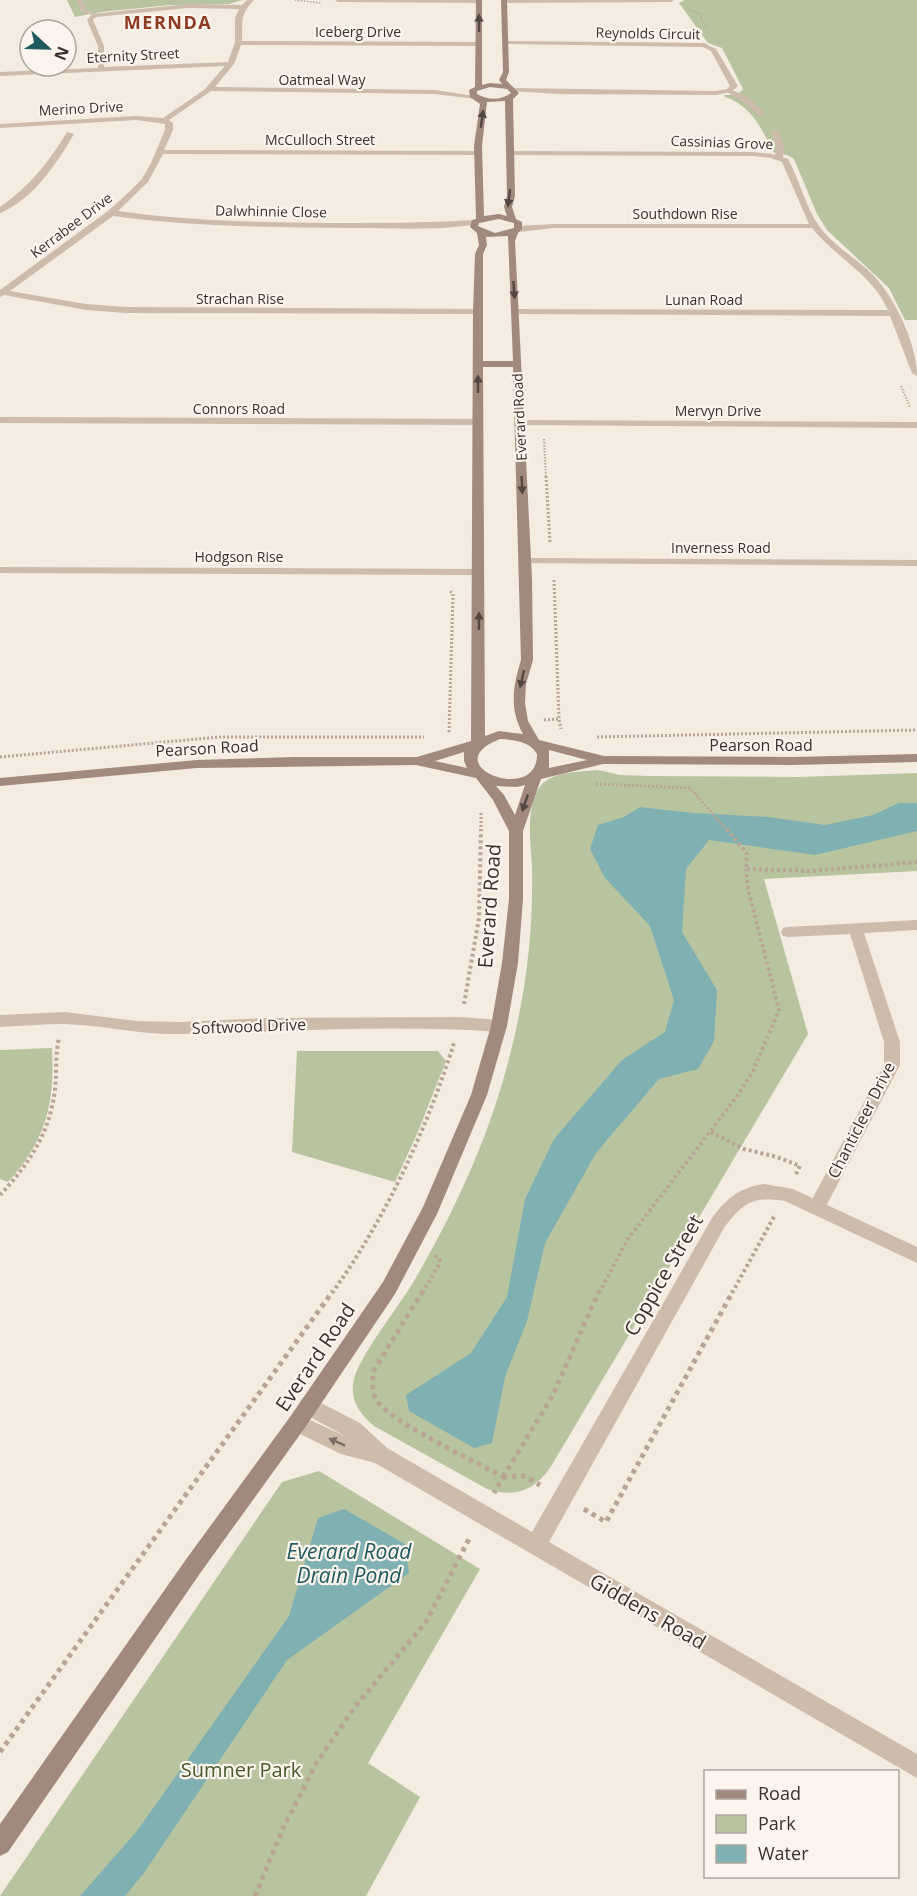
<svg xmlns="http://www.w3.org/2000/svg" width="917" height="1896" viewBox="0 0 917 1896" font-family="'Open Sans',sans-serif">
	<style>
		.green { fill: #b8c4a0 }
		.water { fill: #7fb0b2 }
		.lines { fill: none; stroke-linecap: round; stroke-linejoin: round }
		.path-far4 { stroke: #b9a596; stroke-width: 1.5; stroke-dasharray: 1.5 1.5; stroke-linecap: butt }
		.path-far3 { stroke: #b9a596; stroke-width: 2; stroke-dasharray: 1.5 1.5; stroke-linecap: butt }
		.path-far2 { stroke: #b9a596; stroke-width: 3; stroke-dasharray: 2 2; stroke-linecap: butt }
		.path-far1 { stroke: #b9a596; stroke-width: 4; stroke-dasharray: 3 3; stroke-linecap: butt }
		.path { stroke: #b9a596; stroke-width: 5; stroke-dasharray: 4.5 4.5; stroke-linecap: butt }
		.lane { fill: #cdbbac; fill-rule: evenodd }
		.street { fill: #cdbbac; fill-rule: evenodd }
		.secondary { fill: #a18a7d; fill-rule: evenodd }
		.oneway { fill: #544640 }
		.oneway2 { fill: #7d6f65 }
		.labels { text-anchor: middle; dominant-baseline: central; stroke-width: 4.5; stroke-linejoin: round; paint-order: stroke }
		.far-street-label { font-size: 14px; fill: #3b302b; stroke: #fbf5ee }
		.street-label { font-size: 16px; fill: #3b302b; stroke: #fbf5ee }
		.far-district-label { font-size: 18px; font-weight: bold; letter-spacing: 1.5px; fill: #8c3b22; stroke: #fbf5ee }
		.near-street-label { font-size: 20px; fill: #3b302b; stroke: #fbf5ee }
		.near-park-label { font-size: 20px; fill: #4a5a2e; stroke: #fbf5ee }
		.near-water-label { font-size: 21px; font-style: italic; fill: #1f5a5e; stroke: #fbf5ee }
	</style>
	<rect width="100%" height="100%" fill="#f4ebe1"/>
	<g class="green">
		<path d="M67 0H243L229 4 170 5 101 12 75 17Z"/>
		<path d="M685 0H917V320H905L889 288 827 230 817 214 794 159 787 155 773 152C762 129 751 105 725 97L724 95H735L743 90 742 87 722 48 708 43 679 3Z"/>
		<path d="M598 770 620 775 648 776 799 777 917 773V871L764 879 808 1034 550 1468C534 1491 514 1498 487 1489L374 1426C359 1414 349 1398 354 1379 361 1354 396 1310 411 1286 442 1234 471 1175 491 1118 519 1037 534 954 532 868 531 844 525 810 539 788 550 771 580 772 598 770Z"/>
		<path d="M52 1048C55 1103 46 1140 8 1182L0 1179V1050Z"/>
		<path d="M297 1051H438L446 1061 417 1134 395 1182 292 1152Z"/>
		<path d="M319 1471 480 1569 368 1763 420 1797 366 1896H0L282 1482Z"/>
	</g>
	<g class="water">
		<path d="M899 803H917V831L815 855 709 840 686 869 682 932 717 990 714 1041 698 1069 659 1079 596 1153 545 1243 527 1321 505 1377 492 1443 474 1448 409 1411 406 1395 471 1353 507 1297 525 1199 554 1139 622 1060 665 1032 674 1000 650 926 605 878 590 849 598 825 624 817 640 807 693 813 769 817 825 825 873 815Z"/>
		<path d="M344 1509 405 1544 409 1573 287 1660 144 1873 125 1896H80L137 1831 289 1616 318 1518Z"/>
	</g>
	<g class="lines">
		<g class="path-far4">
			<path d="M295 0 321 3"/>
			<path d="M685 8 700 14 702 21 708 27"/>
		</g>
		<g class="path-far3">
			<path d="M901 386 910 407"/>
			<path d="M544 439 546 477"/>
		</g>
		<g class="path-far2">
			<path d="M546 476 550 542"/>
			<path d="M554 580 559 719"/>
			<path d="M544 720 559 719 561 729"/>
			<path d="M449 732 453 594 450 591"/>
			<path d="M597 737 917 730"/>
			<path d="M0 757 220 737H424"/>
			<path d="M596 784 690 788 728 831"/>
			<path d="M481 831V812"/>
		</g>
		<g class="path-far1">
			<path d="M727 829 747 854 746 869 810 871 917 862"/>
			<path d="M464 1004 479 918 481 829"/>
			<path d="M711 1132 744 1149 777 1157 800 1166 796 1174"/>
			<path d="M0 1195C29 1164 50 1133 55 1089 57 1072 55 1055 59 1038"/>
			<path d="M332 1293C386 1218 426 1131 454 1043"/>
			<path d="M422 1293 439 1265 440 1259 433 1254"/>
			<path d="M599 1293 628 1239 738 1095 753 1071 779 1010 748 889 746 869"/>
			<path d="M732 1293 775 1215"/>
		</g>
		<g class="path">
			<path d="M423 1291 374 1370C372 1381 371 1392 378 1402 393 1423 476 1462 503 1477L494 1493"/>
			<path d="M503 1477 553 1395 599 1291"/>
			<path d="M503 1477 524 1476 540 1485"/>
			<path d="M584 1509 606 1522 733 1291"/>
			<path d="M0 1752 333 1291"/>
			<path d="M255 1896 283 1828 317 1762 354 1708 426 1622 470 1537"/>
		</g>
		<g class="lane">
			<path d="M76 0H82L87 10 96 14V16L82 12Z"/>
			<path d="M727 90C741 90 756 104 766 114L759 116 745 103 727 92Z"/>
			<path d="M775 129 779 131 784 147 783 158 779 160 775 158 776 147 771 131Z"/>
			<path d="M67 132 74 134C57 163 33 200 0 213V207C29 187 49 162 67 132Z"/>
			<path d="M917 920V930L864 933 900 1042V1065L823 1212 817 1214 811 1212 808 1207 884 1065V1042L850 934 788 937 783 936 781 932 783 928 788 927Z"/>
		</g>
		<g class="street">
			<path d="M247 0H254C239 16 243 20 242 41L478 42 481 44 478 46 241 45 234 64 215 87 435 90 480 97 476 99 435 94 211 91 169 120 173 123V130L164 150 478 151 482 153 478 155 163 154 148 182 118 211C186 221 255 222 324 223 374 223 425 223 475 220L479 222 478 224C438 231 395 228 355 228 274 227 193 227 113 216L10 291 86 304 125 307 478 309 481 310V314L125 313 86 310 4 295 0 297V290L108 211 127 194 142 179 151 163 165 130V124L136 120 0 128V124L136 116 163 118 204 90 225 66 0 76V72L98 68V46L87 20 92 14 188 4 242 5ZM188 8 239 9 235 18V42L228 62 104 67V46L93 20 96 17Z"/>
			<path d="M335 0H481L482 1 479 3 338 2Z"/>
			<path d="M502 0H674L671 2 504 3Z"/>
			<path d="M506 41 704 43 716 49 738 86 731 92 716 95 560 94 511 91 509 88 716 91 727 89 730 86 711 51 703 47 504 44Z"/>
			<path d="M510 151 753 152 772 154 788 159C800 181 805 206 819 226 833 245 854 257 871 273 894 295 917 344 917 376L912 373 890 316 513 314V310L516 309 888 310C872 274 836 258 812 228H554L518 232 514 229 518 226 554 224H809L782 162 771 158 753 156 507 155 506 153Z"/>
			<path d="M0 417 478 419 483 422 478 425 0 423Z"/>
			<path d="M520 420 917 422V428L516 425V421Z"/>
			<path d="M525 558 917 560V566L521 563 519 561Z"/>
			<path d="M0 567 478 569 484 572 478 575 0 573Z"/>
			<path d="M65 1012 136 1021 180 1022 265 1018 460 1017 499 1020 505 1022 507 1026 505 1030 499 1032C393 1024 287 1032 181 1034 141 1035 103 1025 64 1024 42 1024 21 1026 0 1027V1015Z"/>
			<path d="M764 1184 793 1189 917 1247V1263L785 1201C752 1196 743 1203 724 1228L549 1542 917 1754V1778L375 1463 341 1454 290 1429 287 1423 290 1417 297 1414 347 1437 301 1412 298 1406 301 1400 308 1397 315 1400 360 1423 387 1448 532 1532 712 1218C726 1199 740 1187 764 1184Z"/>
		</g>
		<path class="secondary" d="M476 0H482V85L490 83 502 84 499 80 503 72 501 0H507L509 72 506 80 519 93 513 99 515 196 512 207 516 219 522 222V229L518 233 515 241 532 579 533 660 526 684 525 703 528 721 539 740 604 756 793 757 917 754V762L793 765 603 764 541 779 523 831V899L518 963 507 1026 487 1095 437 1214 395 1294 304 1429 201 1572 8 1852 0 1856V1824L187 1558 290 1417 383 1282 423 1207 471 1095 491 1026 502 963 509 899V831L493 800 476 778 416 765 197 768 0 786V778L197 760 294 757H417L471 741 473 312 475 254 479 245 477 233 470 227 472 220 476 219 474 146 480 104 470 97 469 90 475 87ZM490 87 507 89 511 93C500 101 488 100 477 94V91ZM505 101 507 196 504 207 507 216 499 214 484 216 482 146 487 102ZM499 219 514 223V228L495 233 478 226 479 223ZM508 236 513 361H483V254L487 245 486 237ZM483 367H513L521 660C513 686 509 709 523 734L499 731 485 736ZM500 739C514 740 530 741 537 754 538 806 433 765 500 739ZM549 750 587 760 549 768ZM464 752V761L467 768 435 761ZM525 785 515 815 504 795 496 786 517 787Z"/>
	</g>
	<defs><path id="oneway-solid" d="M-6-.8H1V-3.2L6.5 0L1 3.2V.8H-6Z" transform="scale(1.5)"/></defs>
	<g class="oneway">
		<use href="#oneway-solid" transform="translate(479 23) rotate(-90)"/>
		<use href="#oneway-solid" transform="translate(482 119) rotate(-82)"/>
		<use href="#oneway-solid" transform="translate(509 198) rotate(97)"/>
		<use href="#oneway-solid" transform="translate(514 290) rotate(86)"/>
		<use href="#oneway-solid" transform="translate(478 384) rotate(-90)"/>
		<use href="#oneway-solid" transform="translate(522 485) rotate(87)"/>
		<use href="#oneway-solid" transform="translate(479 621) rotate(-90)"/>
		<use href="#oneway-solid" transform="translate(522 679) rotate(103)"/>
		<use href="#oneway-solid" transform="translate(525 803) rotate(109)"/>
	</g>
	<use class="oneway2" href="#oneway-solid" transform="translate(337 1442) rotate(-156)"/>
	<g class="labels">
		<g class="far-street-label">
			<text x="358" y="31">Iceberg Drive</text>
			<text transform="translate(648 33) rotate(1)">Reynolds Circuit</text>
			<text transform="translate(133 55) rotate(-3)">Eternity Street</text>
			<text x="322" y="79">Oatmeal Way</text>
			<text transform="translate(81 108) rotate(-3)">Merino Drive</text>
			<text x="320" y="139">McCulloch Street</text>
			<text transform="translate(722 142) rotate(2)">Cassinias Grove</text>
			<text transform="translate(271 211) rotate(1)">Dalwhinnie Close</text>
			<text x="685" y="213">Southdown Rise</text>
			<text transform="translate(71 225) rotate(-37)">Kerrabee Drive</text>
			<text x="240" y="298">Strachan Rise</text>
			<text x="704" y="299">Lunan Road</text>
			<text x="239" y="408">Connors Road</text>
			<text x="718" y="410">Mervyn Drive</text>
			<text transform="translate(519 417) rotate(-93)">Everard Road</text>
			<text x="721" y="547">Inverness Road</text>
			<text x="239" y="556">Hodgson Rise</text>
		</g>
		<g class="street-label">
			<text x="761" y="745">Pearson Road</text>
			<text transform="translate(207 748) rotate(-3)">Pearson Road</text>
			<text transform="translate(249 1026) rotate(-2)">Softwood Drive</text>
			<text transform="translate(861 1120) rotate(-63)">Chanticleer Drive</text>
		</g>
		<g class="far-district-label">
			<text x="168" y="22">MERNDA</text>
		</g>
		<g class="near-street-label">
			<text transform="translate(489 906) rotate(-86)">Everard Road</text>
			<text transform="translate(663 1275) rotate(-60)">Coppice Street</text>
			<text transform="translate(315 1357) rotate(-56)">Everard Road</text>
			<text transform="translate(648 1611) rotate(30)">Giddens Road</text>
		</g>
		<g class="near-park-label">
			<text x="241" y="1769">Sumner Park</text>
		</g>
		<g class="near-water-label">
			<text x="349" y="1551">Everard Road<tspan x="349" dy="24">Drain Pond</tspan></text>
		</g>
	</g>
	<rect x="704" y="1770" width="195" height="108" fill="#fbf5ee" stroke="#aea6a0" stroke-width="1.5"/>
	<rect x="716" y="1790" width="30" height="9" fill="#a18a7d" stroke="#aea6a0" stroke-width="1.5"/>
	<text x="758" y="1800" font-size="18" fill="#3b302b">Road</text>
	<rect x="716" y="1815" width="30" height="18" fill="#b8c4a0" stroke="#aea6a0" stroke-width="1.5"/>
	<text x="758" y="1830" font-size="18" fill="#3b302b">Park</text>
	<rect x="716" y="1845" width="30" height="18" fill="#7fb0b2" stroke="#aea6a0" stroke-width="1.5"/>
	<text x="758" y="1860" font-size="18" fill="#3b302b">Water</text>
	<g transform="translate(48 48) rotate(112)"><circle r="28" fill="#fbf5ee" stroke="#aea6a0" stroke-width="1.5"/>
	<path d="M0-4.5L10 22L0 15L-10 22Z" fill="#1f5a5e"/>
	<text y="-9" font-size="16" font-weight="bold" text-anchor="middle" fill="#3b302b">N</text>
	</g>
</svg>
